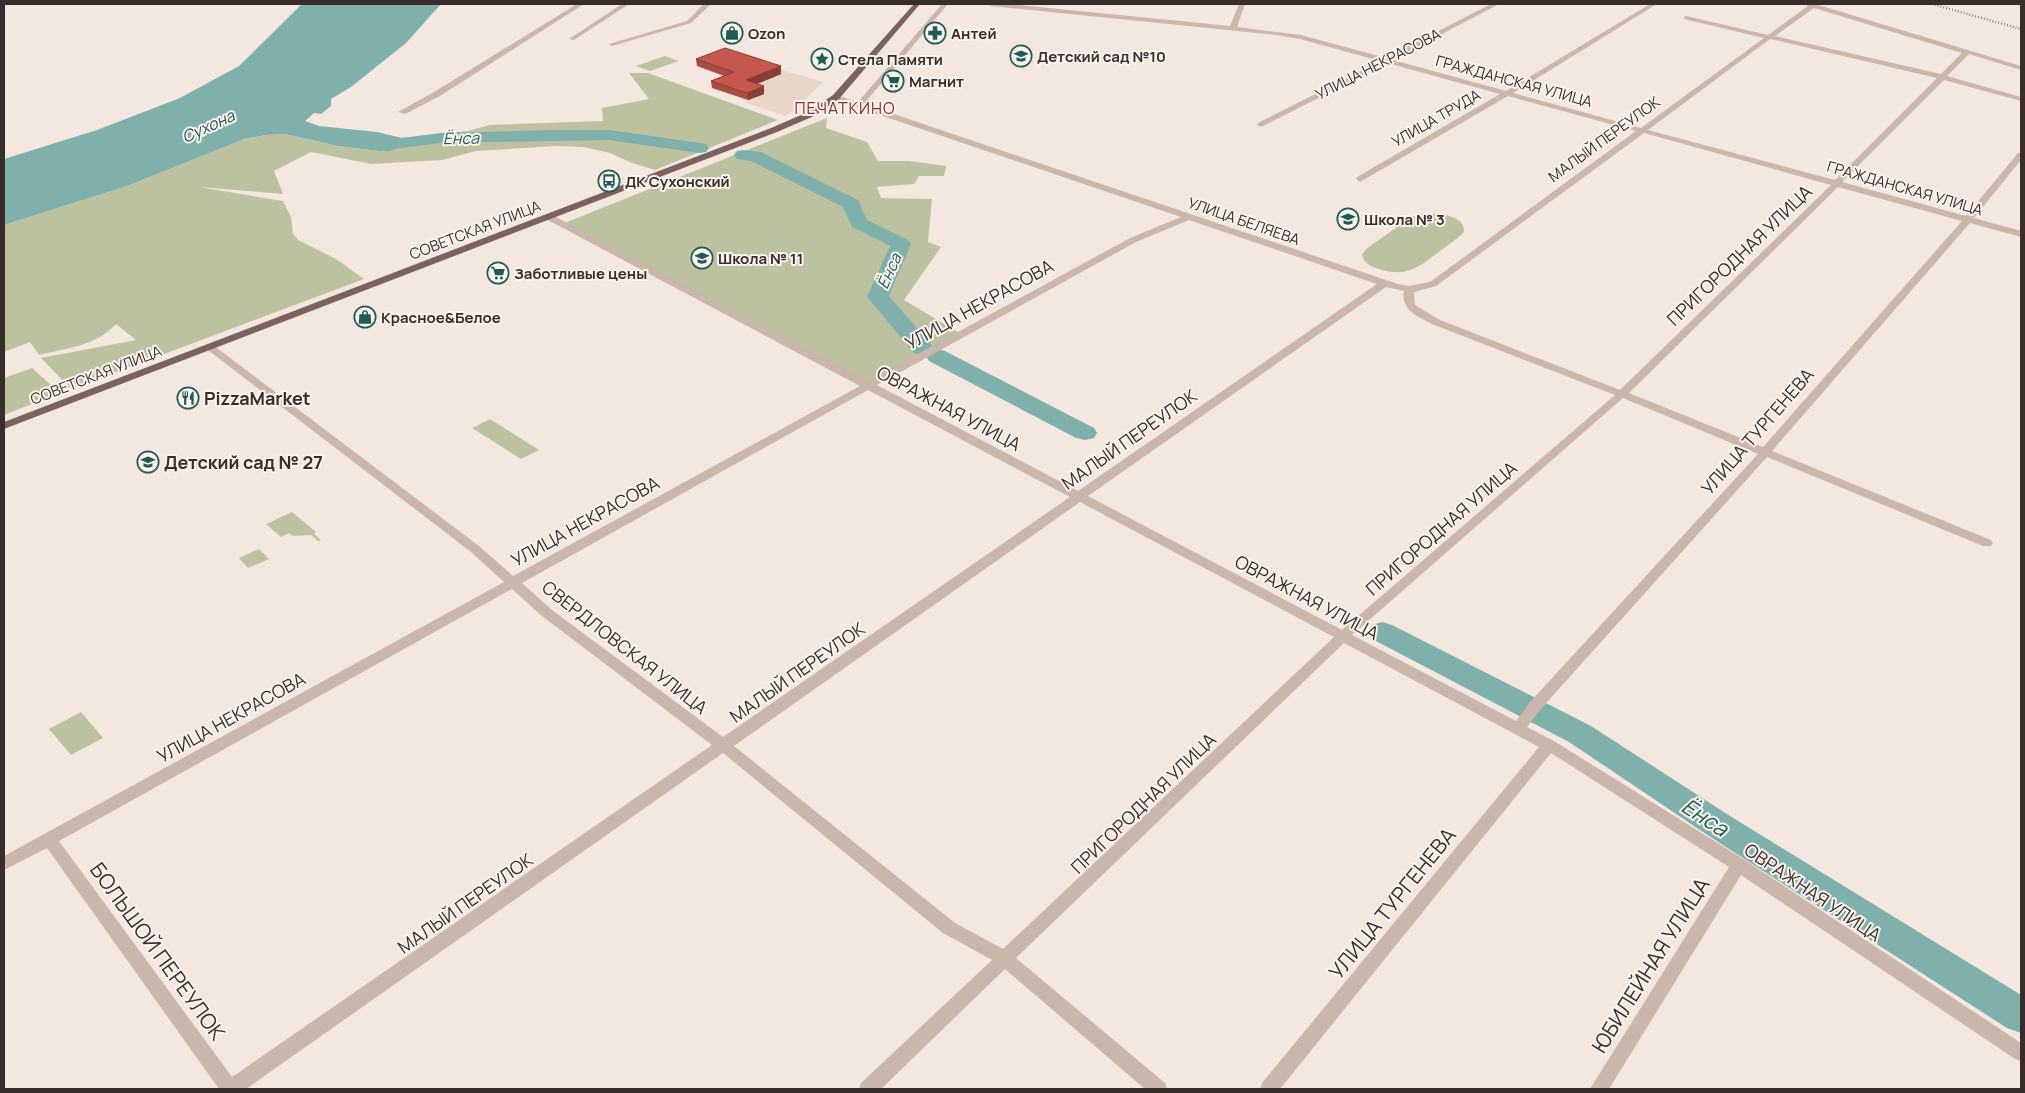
<svg xmlns="http://www.w3.org/2000/svg" width="2025" height="1093" viewBox="0 0 2025 1093" font-family="Manrope,sans-serif">
	<style>
		.green { fill: #bcc2a0 }
		.plaza { fill: #ead6c8 }
		.water { fill: #7fb0ab }
		.lines { fill: none; stroke-linecap: round; stroke-linejoin: round }
		.river { fill: #7fb0ab; fill-rule: evenodd }
		.minor { fill: #cbb6ac; fill-rule: evenodd }
		.major { fill: #7b625c; fill-rule: evenodd }
		.rail { stroke: #392d2b; stroke-width: 2.5; stroke-dasharray: 0.5 2.5; stroke-linecap: butt }
		.wall { fill: #a94c42 }
		.shaded-wall { fill: #893e36 }
		.building { fill: #c4584d; stroke: #893e36 }
		.labels { text-anchor: middle; dominant-baseline: central; stroke-width: 4; stroke-linejoin: round; paint-order: stroke }
		.far-poi-label { font-size: 15px; font-weight: bold; fill: #392d2b; stroke: #faf2ed; text-anchor: start }
		.far-street-label { font-size: 15px; fill: #392d2b; stroke: #faf2ed }
		.far-neighbourhood-label { font-size: 16px; letter-spacing: 1px; fill: #872e25; stroke: #faf2ed }
		.far-water-label { font-size: 16px; font-style: italic; fill: #205b56; stroke: #faf2ed }
		.street-label { font-size: 18px; fill: #392d2b; stroke: #faf2ed }
		.poi-label { font-size: 18px; font-weight: bold; fill: #392d2b; stroke: #faf2ed; text-anchor: start }
		.near-street-label { font-size: 21px; fill: #392d2b; stroke: #faf2ed }
		.near-water-label { font-size: 22px; font-style: italic; fill: #205b56; stroke: #faf2ed }
	</style>
	<rect width="100%" height="100%" fill="#f3e7e0"/>
	<g class="green">
		<path d="M665 56 679 61 650 71 636 66Z"/>
		<path d="M629 73H648L778 120 655 170 632 163 610 153 583 147 557 146 476 151 442 160 371 164 311 152 274 171 283 194 199 187 283 201 291 217 293 234 298 240 336 259 364 279 71 389 41 358 136 340 116 324C96 346 67 348 39 355L30 342 4 352V225L127 186 240 140 266 135 285 134 338 146 388 152 421 140 441 138 490 125 603 121 602 108 649 99Z"/>
		<path d="M827 118 826 128 867 142 878 161H909L946 166 944 176H919L914 184 877 187 881 198 932 199 928 242 941 247 904 300 961 334 869 387 562 224Z"/>
		<path d="M1419 214C1432 213 1466 213 1464 232 1457 239 1448 245 1440 251 1419 267 1407 278 1379 269 1371 267 1364 263 1362 255L1366 249 1410 218Z"/>
		<path d="M32 368 60 393 4 415V378Z"/>
		<path d="M490 419 539 450 521 459 472 428Z"/>
		<path d="M292 512 316 532 314 534 321 540 318 541 311 535 293 536 289 533 281 537 266 524Z"/>
		<path d="M259 549 269 559 248 568 239 558Z"/>
		<path d="M81 712 103 738 71 755 49 729Z"/>
	</g>
	<path class="plaza" d="M782 70 823 82 793 111 785 116 744 102 748 100 741 86Z"/>
	<path class="water" d="M302 4H441L406 43 351 87 331 99V106L321 114 314 113 305 121 319 126 377 132 406 139 468 131 441 138 421 140 388 152 338 146 285 134 266 135 244 139 127 186 4 225V159L97 130 180 98 239 66Z"/>
	<g class="lines">
		<g class="river">
			<path d="M554 130H609L700 143 706 144 709 148 706 152 700 153 609 140 441 143 401 148 377 145 374 141 377 137 383 136 401 138 441 133Z"/>
			<path d="M743 150 761 152 858 200 867 220 908 240 911 244 889 296 930 343 933 348 932 350 937 349 945 351 1094 428 1097 433 1094 438 1085 440 1076 438 929 361 926 356 927 353 922 355 914 353 867 297 890 246 852 227 843 207 751 161 737 159 734 155 737 151Z"/>
			<path d="M1382 622 1392 625 1591 726 1730 816 2021 995V1033L2007 1028 1706 834 1569 742 1372 639 1367 632 1372 625Z"/>
		</g>
		<g class="minor">
			<path d="M577 4H584L440 96 405 114 398 112 434 92Z"/>
			<path d="M622 4H629L574 40 569 39Z"/>
			<path d="M704 4H711L691 23 612 46 609 44 687 21Z"/>
			<path d="M942 4H948L864 104 1398 284 1409 286 1430 282 1636 131 1508 96 1360 182 1356 179 1357 177 1500 94 1387 63 1261 127 1257 125 1258 123 1380 61 1300 39 1277 35 991 6 988 4H1008L1230 26 1239 4H1245L1237 27 1301 35 1386 58 1491 4H1499L1393 60 1506 91 1650 4H1657L1513 93 1641 128 1764 38 1684 19V17L1686 16 1768 35 1808 6 1806 4H1815L2021 66V70L1969 54 1947 76 2021 97V101L1944 80 1842 182 1966 216 2018 153H2021V160L1974 218 2021 231V237L1970 223 1772 451 1991 540 1993 543 1991 546H1983L1767 457 1540 710 1527 727 1554 741 1745 860 2021 1043V1061L2015 1059 1741 875 1609 1089H1590L1729 867 1551 753 1280 1089H1260L1262 1083 1539 747 1344 643 1016 958 1165 1083 1167 1089H1145L1005 969 881 1089H859L861 1083 992 960 943 933 723 753 246 1089H219L47 848 4 870V856L504 582 471 552 204 347 205 345H213L479 546 513 576 860 386 546 219V215H552L868 381 1130 238 1181 217 833 99 832 97 836 95 858 102ZM1814 8 1962 53 1941 74 1775 36ZM1770 39 1937 78 1835 180 1648 130ZM1644 133 1831 185 1620 390 1440 320 1415 305 1414 292 1436 286ZM1838 187 1962 221 1763 447 1629 393ZM1189 220 1377 284 1078 491 877 385 1136 242ZM1386 287 1404 291C1401 311 1418 316 1432 324L1615 395 1342 630 1088 496ZM868 390 1070 497 723 737 552 610 522 583ZM1623 398 1758 454 1530 702 1516 721 1352 635ZM1080 502 1334 637 1003 949 955 923 734 746ZM512 589 542 616 712 745 232 1077 59 841Z"/>
		</g>
		<path class="major" d="M914 4H920L839 99 814 116 777 132 4 429V422L771 128 808 112 833 95Z"/>
		<path class="rail" d="M1932 4 2021 29"/>
	</g>
	<path class="wall" d="M696 59 781 66V74L757 84 764 94 748 100 712 88 711 81 724 76 697 66Z"/>
	<g class="shaded-wall">
		<path d="M781 66V74L747 88 746 80Z"/>
		<path d="M764 86V94L748 100 747 93Z"/>
	</g>
	<path class="building" d="M725 48 781 66 746 80 764 86 747 93 711 81 734 72 696 59Z"/>
	<defs>
		<g id="shop-ring" transform="scale(1.125)"><circle r="9.5" fill="#faf2ed" stroke="#205b56" stroke-width="1.5"/><path d="M-5-2.5h2.3a2.7 3.5 0 0 1 5.4 0H5L5.5 6h-11ZM-1.5-2.5h3a1.5 2.3 0 0 0-3 0Z" fill="#205b56"/></g>
		<g id="pharmacy-ring" transform="scale(1.125)"><circle r="9.5" fill="#faf2ed" stroke="#205b56" stroke-width="1.5"/><path d="M-2-6h4v4h4v4h-4v4h-4v-4h-4v-4h4Z" fill="#205b56"/></g>
		<g id="school-ring" transform="scale(1.125)"><circle r="9.5" fill="#faf2ed" stroke="#205b56" stroke-width="1.5"/><path d="M0-5L7-2L0 1L-7-2ZM-4 1L0 2.5L4 1V4Q0 6-4 4Z" fill="#205b56"/></g>
		<g id="sight-ring" transform="scale(1.125)"><circle r="9.5" fill="#faf2ed" stroke="#205b56" stroke-width="1.5"/><path d="M0-6L1.8-2.2L6-1.7L2.9 1.2L3.7 5.4L0 3.3L-3.7 5.4L-2.9 1.2L-6-1.7L-1.8-2.2Z" fill="#205b56"/></g>
		<g id="supermarket-ring" transform="scale(1.125)"><circle r="9.5" fill="#faf2ed" stroke="#205b56" stroke-width="1.5"/><path d="M-6-5.5h2.5l.6 2H6L4.5 2H-2.5L-4.4-4H-6ZM-1.5 3.2a1.3 1.3 0 1 0 .1 0ZM3 3.2a1.3 1.3 0 1 0 .1 0Z" fill="#205b56"/></g>
		<g id="bus-ring" transform="scale(1.125)"><circle r="9.5" fill="#faf2ed" stroke="#205b56" stroke-width="1.5"/><path d="M-5-6H5V4H4V6H2V4H-2V6H-4V4H-5ZM-3.5-4V0h7V-4ZM-3.5 1.2v1.5H-2V1.2ZM2 1.2v1.5H3.5V1.2Z" fill="#205b56"/></g>
		<g id="restaurant-ring" transform="scale(1.125)"><circle r="9.5" fill="#faf2ed" stroke="#205b56" stroke-width="1.5"/><path d="M-5-6h1v4h1v-4h1v4h1v-4h1v5L-1.5 .5V6h-2V.5L-5-1ZM5-6V6H3V1.5H1.5Q1.5-4 5-6Z" fill="#205b56"/></g>
	</defs>
	<g fill-rule="evenodd">
		<use href="#shop-ring" x="732" y="33"/>
		<use href="#pharmacy-ring" x="935" y="33"/>
		<use href="#school-ring" x="1021" y="56"/>
		<use href="#sight-ring" x="822" y="59"/>
		<use href="#supermarket-ring" x="893" y="81"/>
		<use href="#bus-ring" x="609" y="181"/>
		<use href="#school-ring" x="1348" y="219"/>
		<use href="#school-ring" x="702" y="258"/>
		<use href="#supermarket-ring" x="498" y="273"/>
		<use href="#shop-ring" x="365" y="317"/>
		<use href="#restaurant-ring" x="188" y="398"/>
		<use href="#school-ring" x="148" y="462"/>
	</g>
	<g class="labels">
		<g class="far-poi-label">
			<text x="748" y="33">Ozon</text>
			<text x="951" y="33">Антей</text>
			<text x="1037" y="56">Детский сад №10</text>
			<text x="838" y="59">Стела Памяти</text>
			<text x="909" y="81">Магнит</text>
			<text x="625" y="181">ДК Сухонский</text>
			<text x="1364" y="219">Школа № 3</text>
			<text x="718" y="258">Школа № 11</text>
			<text x="514" y="273">Заботливые цены</text>
			<text x="381" y="317">Красное&amp;Белое</text>
		</g>
		<g class="far-street-label">
			<text transform="translate(1378 64) rotate(-27)">УЛИЦА НЕКРАСОВА</text>
			<text transform="translate(1514 81) rotate(15)">ГРАЖДАНСКАЯ УЛИЦА</text>
			<text transform="translate(1436 118) rotate(-30)">УЛИЦА ТРУДА</text>
			<text transform="translate(1604 139) rotate(-36)">МАЛЫЙ ПЕРЕУЛОК</text>
			<text transform="translate(1905 188) rotate(16)">ГРАЖДАНСКАЯ УЛИЦА</text>
			<text transform="translate(1244 221) rotate(19)">УЛИЦА БЕЛЯЕВА</text>
			<text transform="translate(475 230) rotate(-21)">СОВЕТСКАЯ УЛИЦА</text>
			<text transform="translate(96 375) rotate(-21)">СОВЕТСКАЯ УЛИЦА</text>
		</g>
		<g class="far-neighbourhood-label">
			<text x="845" y="108">ПЕЧАТКИНО</text>
		</g>
		<g class="far-water-label">
			<text transform="translate(208 126) rotate(-25)">Сухона</text>
			<text transform="translate(461 138) rotate(-1)">Ёнса</text>
			<text transform="translate(889 271) rotate(-66)">Ёнса</text>
		</g>
		<g class="street-label">
			<text transform="translate(1739 255) rotate(-44)">ПРИГОРОДНАЯ УЛИЦА</text>
			<text transform="translate(979 304) rotate(-29)">УЛИЦА НЕКРАСОВА</text>
			<text transform="translate(949 408) rotate(28)">ОВРАЖНАЯ УЛИЦА</text>
			<text transform="translate(1757 431) rotate(-49)">УЛИЦА ТУРГЕНЕВА</text>
			<text transform="translate(1129 439) rotate(-35)">МАЛЫЙ ПЕРЕУЛОК</text>
			<text transform="translate(585 521) rotate(-29)">УЛИЦА НЕКРАСОВА</text>
			<text transform="translate(1441 528) rotate(-41)">ПРИГОРОДНАЯ УЛИЦА</text>
			<text transform="translate(1307 597) rotate(28)">ОВРАЖНАЯ УЛИЦА</text>
			<text transform="translate(625 647) rotate(38)">СВЕРДЛОВСКАЯ УЛИЦА</text>
			<text transform="translate(797 672) rotate(-35)">МАЛЫЙ ПЕРЕУЛОК</text>
			<text transform="translate(231 717) rotate(-29)">УЛИЦА НЕКРАСОВА</text>
			<text transform="translate(1143 803) rotate(-44)">ПРИГОРОДНАЯ УЛИЦА</text>
			<text transform="translate(1813 892) rotate(34)">ОВРАЖНАЯ УЛИЦА</text>
			<text transform="translate(465 903) rotate(-35)">МАЛЫЙ ПЕРЕУЛОК</text>
		</g>
		<g class="poi-label">
			<text x="204" y="398">PizzaMarket</text>
			<text x="164" y="462">Детский сад № 27</text>
		</g>
		<g class="near-street-label">
			<text transform="translate(1392 903) rotate(-51)">УЛИЦА ТУРГЕНЕВА</text>
			<text transform="translate(158 951) rotate(54)">БОЛЬШОЙ ПЕРЕУЛОК</text>
			<text transform="translate(1650 965) rotate(-58)">ЮБИЛЕЙНАЯ УЛИЦА</text>
		</g>
		<g class="near-water-label">
			<text transform="translate(1705 817) rotate(33)">Ёнса</text>
		</g>
	</g>
	<rect width="2025" height="1093" fill="none" stroke="#392d2b" stroke-width="10"/>
</svg>
